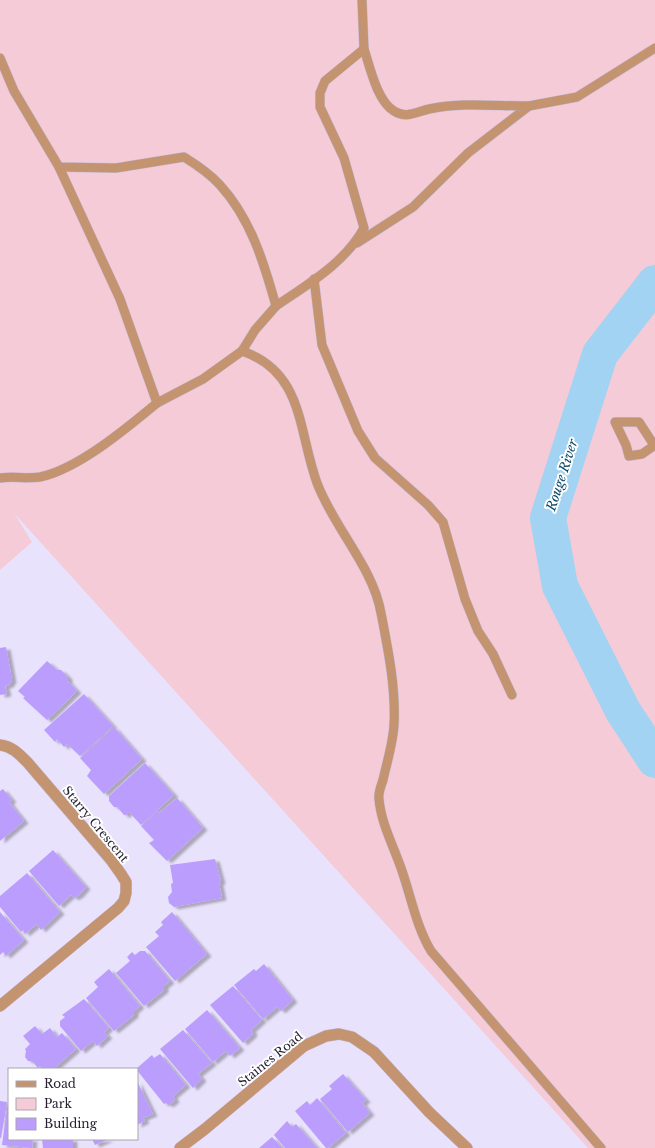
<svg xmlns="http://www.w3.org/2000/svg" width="655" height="1148" viewBox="0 0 655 1148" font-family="'Libre Baskerville',serif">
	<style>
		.green { fill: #f5cbd8 }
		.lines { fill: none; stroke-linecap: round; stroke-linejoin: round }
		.river { stroke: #a2d3f3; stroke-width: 36 }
		.building { fill: #ba9dfc; filter: url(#shadow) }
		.service-casing { stroke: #c5bfd8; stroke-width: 10 }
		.minor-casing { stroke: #c5bfd8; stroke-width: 12 }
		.tertiary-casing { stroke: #c5bfd8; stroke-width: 12 }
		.service { stroke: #c49370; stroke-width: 9 }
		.minor { stroke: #c49370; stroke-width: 11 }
		.tertiary { stroke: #c49370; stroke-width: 11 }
		.labels { text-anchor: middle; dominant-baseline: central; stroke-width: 4; stroke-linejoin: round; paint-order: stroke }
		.street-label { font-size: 12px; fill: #221e2e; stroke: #fff }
		.water-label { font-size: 13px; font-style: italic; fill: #0e4c6c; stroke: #fff }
	</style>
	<defs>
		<filter id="shadow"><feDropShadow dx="4.5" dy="2.5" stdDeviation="1" flood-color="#0004"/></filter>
	</defs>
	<rect width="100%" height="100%" fill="#e9e2fd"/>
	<path class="green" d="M0 0H655V1148H588L14 513 32 542 0 570Z"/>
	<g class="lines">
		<path class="river" d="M655 283 600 354 548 518 560 586 623 711 655 760"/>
	</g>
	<g class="building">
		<path d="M6 647 12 680 9 685 5 686 7 694 0 695V648Z"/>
		<path d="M47 661 57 670H61L68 677V681L77 691 47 720 23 698 25 697 18 691Z"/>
		<path d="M84 694 113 726 80 756 67 744 64 747 57 739 55 742 44 730Z"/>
		<path d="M114 727 142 759 104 794 87 776 91 770 80 758Z"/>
		<path d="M145 763 174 795 141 825 129 812 126 815H124L118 808 119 807H114L109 801V796Z"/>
		<path d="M3 789 12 800 9 802 24 821 0 841V791Z"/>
		<path d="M177 798 203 828 167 861 149 843 154 840 141 826 157 811 159 813Z"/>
		<path d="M53 850 86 887 79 895 74 898 71 895 59 906 29 871Z"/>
		<path d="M215 859 221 881 219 883 222 898 174 907 169 903 168 897 172 892 171 884 173 883 170 865Z"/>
		<path d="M27 873 60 912 41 930 37 924 25 934 23 930 21 932 0 907V896Z"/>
		<path d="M0 912 24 940 6 956 3 952 0 955Z"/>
		<path d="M172 912 207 954 175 981 146 947 159 936 155 932 163 925 161 922Z"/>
		<path d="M140 951H145L170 981 164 986V990L144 1006 116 973 130 961 127 957 132 952 135 955Z"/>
		<path d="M264 964 293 1000 281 1011 277 1007 263 1019 234 985 254 969 256 971Z"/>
		<path d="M109 969 140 1006 134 1011V1015L114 1031 86 998 98 987 94 982Z"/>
		<path d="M233 986 262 1020 251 1030 253 1032 252 1035 243 1043 210 1005Z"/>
		<path d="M84 999 109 1028 104 1032 108 1036 97 1046 93 1041 81 1051 60 1026V1021L65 1017 62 1015Z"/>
		<path d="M207 1010 240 1048 230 1056 226 1051 213 1062 185 1029Z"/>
		<path d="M35 1026 42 1034 50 1028 57 1037 62 1033 76 1049 53 1069H42L40 1066 38 1068 32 1061H28L25 1057 26 1051 25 1049 30 1044 23 1036Z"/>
		<path d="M183 1030 212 1063 198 1074 202 1079 193 1088 160 1049Z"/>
		<path d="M160 1054 186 1085 173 1096 175 1100 169 1105 166 1103 164 1104 136 1069 152 1055 154 1058Z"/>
		<path d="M343 1074 366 1100 362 1103 370 1113 348 1132 320 1099 332 1089 329 1086Z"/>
		<path d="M137 1081 153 1114 143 1118 145 1121 137 1125Z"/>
		<path d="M317 1098 346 1133 328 1148H326L295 1111 307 1101 310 1105Z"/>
		<path d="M0 1101 7 1102 1 1138H0Z"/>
		<path d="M8 1103 9 1139H33L32 1148 2 1145Z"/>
		<path d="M287 1121 292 1127 296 1124 317 1148H285L274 1135Z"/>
		<path d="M272 1137 282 1148H259Z"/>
		<path d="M42 1139H73V1148H43Z"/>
		<path d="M92 1139H109L95 1145Z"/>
	</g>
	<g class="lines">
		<g class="service-casing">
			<g id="service">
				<path d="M0 58 14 91 59 167 116 168 184 157C197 165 210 174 220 185 251 219 264 263 276 306 308 284 345 263 364 228L344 158 320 107V93L325 81 364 49 362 0"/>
				<path d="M529 106 577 97 655 48"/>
				<path d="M59 167 120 299 157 403 203 379 242 351 255 330 276 306"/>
				<path d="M357 243 413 207 468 153 529 106C495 106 461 102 429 109 416 112 406 119 394 111 377 101 370 67 364 49"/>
				<path d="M314 279 322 345 358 431 375 458 428 505 443 522 465 599 478 631 493 654 512 695"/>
				<path d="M242 351C304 372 298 431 317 483 334 528 373 567 381 613 388 649 396 688 394 725 393 743 387 762 383 780 381 786 378 793 379 799 381 823 393 845 401 868 411 896 416 926 431 951L601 1148"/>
				<path d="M654 445 639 422H615L626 445 629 456 642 454 655 445"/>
				<path d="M0 478C13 476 27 479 40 477 78 469 127 428 157 403"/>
			</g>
		</g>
		<g class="minor-casing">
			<path id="minor" d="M0 745C12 746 20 755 28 763L111 860 121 874 126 882V893L124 901 118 908 0 1006"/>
		</g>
		<g class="tertiary-casing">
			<path id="tertiary" d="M180 1148 205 1129 304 1046 326 1036 339 1034 352 1037 374 1052 429 1112 467 1148"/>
		</g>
		<use href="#service" class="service"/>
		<use href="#minor" class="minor"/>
		<use href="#tertiary" class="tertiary"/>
	</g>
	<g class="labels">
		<g class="street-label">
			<text transform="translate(96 824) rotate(50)">Starry Crescent</text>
			<text transform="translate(270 1059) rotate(-39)">Staines Road</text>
		</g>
		<g class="water-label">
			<text transform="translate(562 475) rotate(-72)">Rouge River</text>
		</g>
	</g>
	<rect x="8" y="1068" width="130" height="72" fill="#ffffff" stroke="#a7a5ab"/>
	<rect x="16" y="1081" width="20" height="6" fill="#c49370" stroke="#a7a5ab"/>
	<text x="44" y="1088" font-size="12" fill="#221e2e">Road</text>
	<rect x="16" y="1098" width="20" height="12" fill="#f5cbd8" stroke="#a7a5ab"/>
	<text x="44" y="1108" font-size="12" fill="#221e2e">Park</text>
	<rect x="16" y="1118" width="20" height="12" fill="#ba9dfc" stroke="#a7a5ab"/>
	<text x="44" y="1128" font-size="12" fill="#221e2e">Building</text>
</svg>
